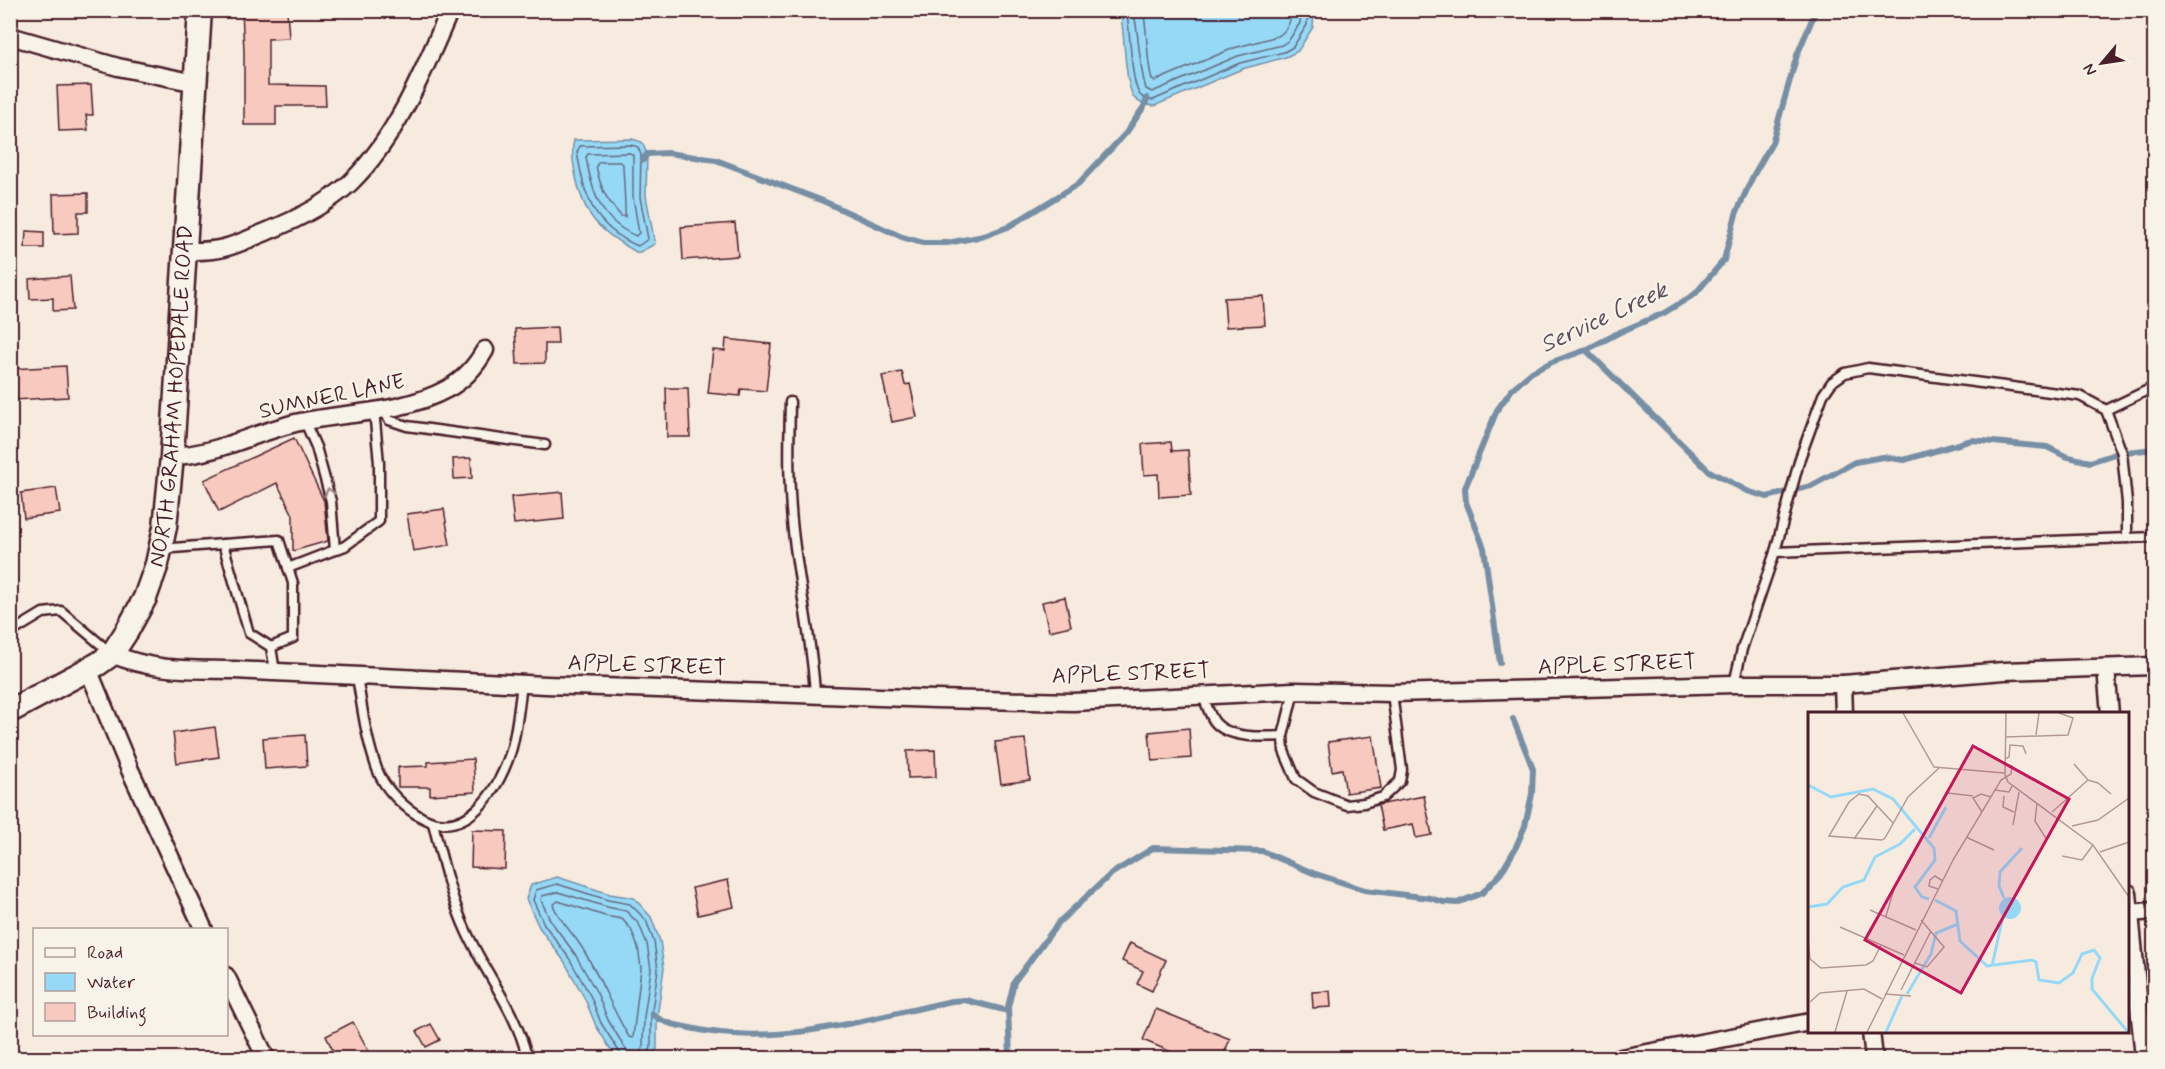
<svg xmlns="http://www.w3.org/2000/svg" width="2165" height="1069" viewBox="0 0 2165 1069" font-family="Mynerve,sans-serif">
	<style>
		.water { fill: #95d9f7; stroke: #778fa5; stroke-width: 1.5 }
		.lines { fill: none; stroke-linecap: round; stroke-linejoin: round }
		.shore { stroke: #68697d; stroke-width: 1.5 }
		.stream { stroke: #778fa5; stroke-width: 6 }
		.building { fill: #f8c9be; stroke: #4a1f2b; stroke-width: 1.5 }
		.lane-casing { stroke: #4a1f2b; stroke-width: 13 }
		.street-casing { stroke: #4a1f2b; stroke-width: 21 }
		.secondary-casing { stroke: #4a1f2b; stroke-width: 27 }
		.lane { stroke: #f7f3e8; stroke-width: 8 }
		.street { stroke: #f7f3e8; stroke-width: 16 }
		.secondary { stroke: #f7f3e8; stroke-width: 22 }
		.oneway { stroke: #a0898a }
		.labels { text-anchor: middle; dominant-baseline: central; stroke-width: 4.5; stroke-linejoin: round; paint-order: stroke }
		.street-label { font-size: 22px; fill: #4a1f2b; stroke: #f7f3e8 }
		.water-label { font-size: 24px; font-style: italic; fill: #5d4e5e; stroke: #f7f3e8 }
		.inset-river { fill: none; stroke: #95d9f7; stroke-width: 3 }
		.inset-road { fill: none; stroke: #b29998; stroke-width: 1.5 }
		.view { fill: #c2185b; fill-opacity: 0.15; stroke: #c2185b; stroke-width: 3 }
		.inset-edge { fill: none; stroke: #4a1f2b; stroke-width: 3 }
	</style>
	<rect width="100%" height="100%" fill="#f7ebe0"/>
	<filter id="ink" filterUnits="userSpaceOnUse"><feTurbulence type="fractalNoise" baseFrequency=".0167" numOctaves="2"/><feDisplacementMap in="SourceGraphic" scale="12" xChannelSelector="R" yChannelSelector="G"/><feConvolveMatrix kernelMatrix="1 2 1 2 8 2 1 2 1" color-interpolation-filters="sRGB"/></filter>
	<g filter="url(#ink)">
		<g class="water">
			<path d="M1120 11V10L1314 11 1313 27 1298 51 1286 57 1242 69 1154 106C1147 105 1138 104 1133 96 1124 79 1125 33 1120 11Z"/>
			<path d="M632 139 642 142 647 154 646 196 655 244 638 253C600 232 583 217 575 172 573 161 571 152 574 140Z"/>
			<path d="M557 877 610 894 634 898 651 917 660 941 664 968 657 1018V1049L651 1058H616L596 1026 585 999 564 961 539 927 526 899 531 885Z"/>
		</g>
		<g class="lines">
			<g class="shore">
				<path d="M1126 10C1131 30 1130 82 1140 95 1144 99 1148 100 1153 100L1240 63 1284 52 1293 47 1307 25 1308 10"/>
				<path d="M1133 10C1140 36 1138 63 1146 89L1152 92 1238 56 1282 45 1289 40 1300 23 1301 10"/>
				<path d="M1143 10C1148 33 1146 57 1152 80L1155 81 1234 48 1278 36C1287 31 1291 20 1292 10"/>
				<path d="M631 145 638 147 641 155 640 197 648 239 638 246C592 226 585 197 577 152L580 146Z"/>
				<path d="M630 153 633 155V197L639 233 636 236C600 221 592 192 586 157L588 154Z"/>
				<path d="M599 162H620L623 164C623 173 626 212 625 217L621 216C605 198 601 189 596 166Z"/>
				<path d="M558 901 605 916 622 919 631 929 638 947 641 968 633 1038 629 1037C612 1009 601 979 584 951 575 935 560 922 553 905Z"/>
				<path d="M621 1058 620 1053 601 1023 591 997 569 958 544 924 533 900 536 890 557 884 608 900 630 904 646 920 654 942 658 969 651 1017V1047L647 1058"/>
				<path d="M628 1058 627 1051 608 1020 597 993 575 954 550 920 541 900 542 896 558 892 607 907 626 911 639 924 647 944 651 969 644 1017 643 1045 639 1058"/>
			</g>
			<g class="stream">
				<path d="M1306 13 1314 14 1331 10"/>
				<path d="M643 160 647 154 668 153 716 160 823 201 902 237 923 243H947L984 236 1008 227 1078 184 1126 133 1145 105 1147 98"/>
				<path d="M1586 350 1709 471 1747 491 1767 497 1811 486 1855 462 1883 457 1904 460 1972 440 2047 447 2065 456 2090 462 2118 453 2154 449"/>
				<path d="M1500 663 1484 548 1466 502 1465 488 1497 410 1513 388 1532 372 1552 362 1586 350 1620 332 1664 313 1695 294 1724 260 1736 214 1753 176 1772 143 1797 55 1816 10"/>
				<path d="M652 1013C661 1023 676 1025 690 1028 777 1048 867 1019 952 1001L965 1000 1008 1011"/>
				<path d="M1010 1058 1008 1007 1014 982 1059 922 1111 874 1153 848 1262 851 1313 873 1365 890 1430 898 1443 902 1457 903 1482 893 1501 873 1515 849 1525 826 1532 794 1533 769 1513 719"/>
			</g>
		</g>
		<g class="building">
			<path d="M242 10H287L289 38 268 39V85L325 86 326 106H276V125H244V51Z"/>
			<path d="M91 85 93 115H86L88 130 59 131 57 86Z"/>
			<path d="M88 193V212H78V233L54 234 53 194Z"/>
			<path d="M735 223 738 256 683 260 681 227Z"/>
			<path d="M26 231 44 232V248H25Z"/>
			<path d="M70 276 73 310 53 311V298L30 299 29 279Z"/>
			<path d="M1263 296 1265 325 1226 327 1224 298Z"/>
			<path d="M557 327 558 344H545V363L517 364 515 329Z"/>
			<path d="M726 339 771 344 766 391 741 389 740 396 708 393 713 350 725 351Z"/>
			<path d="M66 366 68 397 13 400 11 369Z"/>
			<path d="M902 372 905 385 910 384 917 417 892 422 882 376Z"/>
			<path d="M666 388H688L690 437H667Z"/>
			<path d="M294 438 324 501 328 541 293 551V515L277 483 219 512 204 480Z"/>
			<path d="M1171 442 1172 451 1188 450 1191 495 1159 497 1158 474 1144 475 1142 444Z"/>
			<path d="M471 458 472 478 454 479 453 459Z"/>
			<path d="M56 488 60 513 24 518 21 493Z"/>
			<path d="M562 492 564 519 514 524 511 497Z"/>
			<path d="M444 509 450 545 413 551 407 514Z"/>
			<path d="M1065 597 1071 626 1049 631 1042 602Z"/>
			<path d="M215 727 219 757 177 763 173 733Z"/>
			<path d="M1189 728 1191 758 1152 761 1149 732Z"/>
			<path d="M305 735 307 766 265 769 263 738Z"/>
			<path d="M1373 736 1381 788 1346 793 1342 769 1332 771 1328 742Z"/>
			<path d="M1025 739 1030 780 1001 784 995 742Z"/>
			<path d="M935 750 936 777 908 778 907 751Z"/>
			<path d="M473 759 475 792 430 795V787H398V767L428 766V762Z"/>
			<path d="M1424 796 1432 835 1416 838 1413 824 1383 830 1378 805Z"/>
			<path d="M472 830 506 831 505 869 471 867Z"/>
			<path d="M728 880 734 907 698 915 692 888Z"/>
			<path d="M1130 943 1166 960 1152 991 1137 984 1143 971 1122 961Z"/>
			<path d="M1330 991 1331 1007 1313 1008 1312 992Z"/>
			<path d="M1156 1009 1230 1039 1222 1059H1188L1143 1040Z"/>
			<path d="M353 1022 373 1059H337L326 1036Z"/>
			<path d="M431 1024 440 1040 426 1047 417 1031Z"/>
		</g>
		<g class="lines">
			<g class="lane-casing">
				<g id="lane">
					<path d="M790 402C789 446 788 488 793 531 799 586 812 639 815 694"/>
					<path d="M384 409 389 420 407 426 545 445"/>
					<path d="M2106 410 2154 387"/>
					<path d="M305 422 316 447 331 501 335 550"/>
					<path d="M223 544 279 540 293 583V638L271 647"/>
					<path d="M161 549 223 544 249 633 271 647 275 672"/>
					<path d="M1775 552 2154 537"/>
					<path d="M288 568 345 546 379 521V463L374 410"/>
					<path d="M10 633 43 613 61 611 111 653"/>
					<path d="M357 676C362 707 366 739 377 769 384 789 405 809 423 818 468 841 499 788 511 751 517 730 519 706 522 684"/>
					<path d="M1734 684 1742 649 1775 552 1800 458 1823 395 1832 382 1845 373 1868 368 2080 396 2106 410 2122 453 2127 503V538"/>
					<path d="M1294 691 1283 736 1284 751 1296 779 1314 792 1347 805 1364 803 1383 797 1400 781 1402 770 1392 693"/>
					<path d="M1202 694C1206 703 1209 714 1214 721 1227 739 1264 737 1283 736"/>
					<path d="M433 823C442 859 451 899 467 933 486 974 517 1013 527 1057"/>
				</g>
			</g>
			<g class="street-casing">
				<g id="street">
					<path d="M10 36 118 67 196 83"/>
					<path d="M186 251C225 252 234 245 268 231 298 219 326 205 350 183 396 139 425 68 450 10"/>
					<path d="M172 456C217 455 257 431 300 422 349 412 403 413 447 389 464 380 476 366 485 350"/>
					<path d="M112 654C155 672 189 669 234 670L546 685 935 699 1073 702 1294 691 1392 693 1734 684H1843L2004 671 2154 666"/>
					<path d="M2106 668 2110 714"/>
					<path d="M88 669 130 770 204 930"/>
					<path d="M1843 684 1844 714"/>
					<path d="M2128 893 2144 1058"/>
					<path d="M2129 913 2154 911"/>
					<path d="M226 976 266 1058"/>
					<path d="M1871 1032 1874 1058"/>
					<path d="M1621 1058 1810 1022"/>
				</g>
			</g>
			<g class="secondary-casing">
				<g id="secondary">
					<path id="s1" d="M10 711 98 664 112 654 127 631 145 598 157 564 165 527 172 456 200 10"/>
				</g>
			</g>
			<use href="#lane" class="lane"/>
			<use href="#street" class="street"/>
			<use href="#secondary" class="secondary"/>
		</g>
		<defs><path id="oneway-chevron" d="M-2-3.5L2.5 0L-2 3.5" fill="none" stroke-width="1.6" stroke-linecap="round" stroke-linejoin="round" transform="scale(1.5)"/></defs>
		<use class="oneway" href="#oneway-chevron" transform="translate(329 492) rotate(-105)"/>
	</g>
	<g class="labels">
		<g class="street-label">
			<text stroke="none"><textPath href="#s1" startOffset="387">NORTH GRAHAM HOPEDALE ROAD</textPath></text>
			<text transform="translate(332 397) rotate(-12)">SUMNER LANE</text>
			<text transform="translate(1617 665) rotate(-2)">APPLE STREET</text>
			<text transform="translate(647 666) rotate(2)">APPLE STREET</text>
			<text transform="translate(1131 674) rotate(-2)">APPLE STREET</text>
		</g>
		<g class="water-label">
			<text transform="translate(1604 318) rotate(-25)">Service Creek</text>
		</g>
	</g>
	<g transform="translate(1808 712)">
		<rect width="321" height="321" fill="#f7ebe0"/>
		<path d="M191 196a11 11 0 1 1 22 0a11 11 0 1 1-22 0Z" fill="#95d9f7"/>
		<path class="inset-river" d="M0 73 23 85 65 77 85 87 126 136 127 148 107 175 114 185 121 187M121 126 138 95M196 186 191 174 192 160 214 136M127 188 148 199 152 229 179 254 224 248 228 250 231 268 251 271 265 261 274 242 286 238 292 246 284 266V277L320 320M0 195 19 192 35 175 56 168 67 145 92 132 107 117M184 254 195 204M99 282 123 242 128 221 150 212M78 320 94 284"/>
		<path class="inset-road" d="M95 1 126 55 196 61M198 1 197 63 200 70 285 133 321 185M228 23 231 1M197 25 260 23 265 6 251 1M197 47 201 45 202 33 215 34 218 42M266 52 280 68M187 78 201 80 204 74M140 81 165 84M196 84 195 95 206 100M229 91 227 109 239 128M174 100 165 86 173 82 183 85M244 100 280 68 290 71 303 82M85 111 60 84 51 82 41 90 21 124 74 128 77 126 100 85 131 56M205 113 211 80M264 114 290 108 321 86M158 125 186 138M46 127 69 94M292 140 321 130M254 144 274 148 285 133M130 177 121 174 122 168 127 164 135 169M62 198 108 218M78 204 86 177M32 215 96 243M0 227 2 247 13 256 58 253 65 249 73 233M107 251 119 255 136 235 113 208M93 278 123 219M77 282 103 284M2 290 12 281 56 277 74 287M27 320 39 279M59 320 145 148 193 68 203 62 204 54 197 52"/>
		<path class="view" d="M165 34 261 87 153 281 57 228Z"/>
		<rect width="321" height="321" class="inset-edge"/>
	</g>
	<rect width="2165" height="1069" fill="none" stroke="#f7f3e8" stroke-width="36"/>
	<rect x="18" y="18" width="2129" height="1033" fill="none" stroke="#4a1f2b" stroke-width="2" filter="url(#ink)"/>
	<rect x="33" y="928" width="195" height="108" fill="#f7f3e8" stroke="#b29e9c" stroke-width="1.5"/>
	<rect x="45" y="948" width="30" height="9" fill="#f7f3e8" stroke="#b29e9c" stroke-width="1.5"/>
	<text x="87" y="958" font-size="18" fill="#4a1f2b">Road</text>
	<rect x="45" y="973" width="30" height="18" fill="#95d9f7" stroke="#b29e9c" stroke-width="1.5"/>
	<text x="87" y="988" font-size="18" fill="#4a1f2b">Water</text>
	<rect x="45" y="1003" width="30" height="18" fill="#f8c9be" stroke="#b29e9c" stroke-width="1.5"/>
	<text x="87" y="1018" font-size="18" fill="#4a1f2b">Building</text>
	<g transform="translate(2102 63) rotate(241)" stroke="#f7f3e8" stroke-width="4.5" paint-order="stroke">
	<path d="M0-4.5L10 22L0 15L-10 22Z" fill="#4a1f2b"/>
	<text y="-9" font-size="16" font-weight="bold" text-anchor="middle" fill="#4a1f2b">N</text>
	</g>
</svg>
